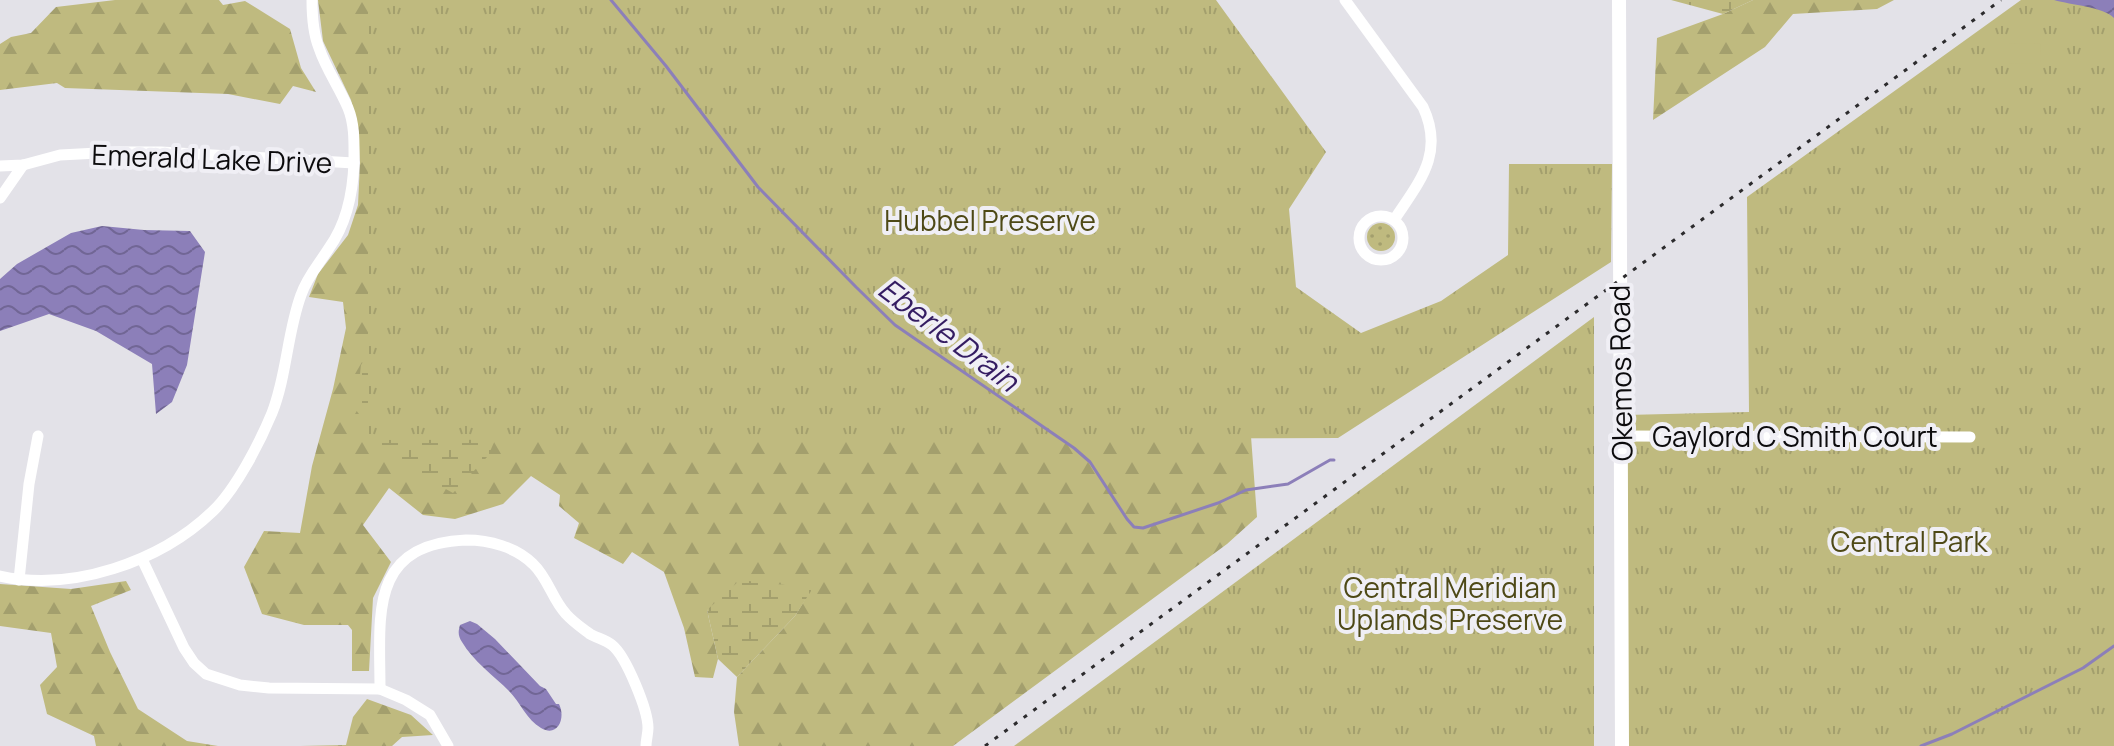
<svg xmlns="http://www.w3.org/2000/svg" width="2114" height="746" viewBox="0 0 2114 746" font-family="Manrope,sans-serif">
	<style>
		.grass { fill: url(#grass-dots) }
		.forest { fill: url(#forest-firs) }
		.wetland { fill: url(#wetland-marsh) }
		.park { fill: url(#park-tufts) }
		.pitch { fill: #bfba7f }
		.water { fill: url(#water-waves) }
		.lines { fill: none; stroke-linecap: round; stroke-linejoin: round }
		.stream { stroke: #8c7fb9; stroke-width: 3 }
		.minor { stroke: #fff; stroke-width: 11 }
		.tertiary { stroke: #fff; stroke-width: 14 }
		.rail { stroke: #2c2b2d; stroke-width: 3; stroke-dasharray: 4 8; stroke-linecap: butt }
		.labels { text-anchor: middle; dominant-baseline: central; stroke-width: 8; stroke-linejoin: round; paint-order: stroke }
		.street-label { font-size: 28px; fill: #0c0b0d; stroke: #f0eff5 }
		.park-label { font-size: 28px; fill: #4e4916; stroke: #f0eff5 }
		.water-label { font-size: 30px; font-style: italic; fill: #341c62; stroke: #f0eff5 }
	</style>
	<defs>
		<pattern id="grass-dots" width="8" height="8" patternUnits="userSpaceOnUse" patternTransform="scale(2)"><rect width="8" height="8" fill="#bfba7f"/><path d="M2 2h.1M6 6h.1" fill="none" stroke="#a39f6d" stroke-width="1.8" stroke-linecap="round"/></pattern>
		<pattern id="forest-firs" width="22" height="20" patternUnits="userSpaceOnUse" patternTransform="scale(2)"><rect width="22" height="20" fill="#bfba7f"/><path d="M5 1l3.5 6h-7zM16 11l3.5 6h-7z" fill="#a39f6d"/></pattern>
		<pattern id="wetland-marsh" width="20" height="14" patternUnits="userSpaceOnUse" patternTransform="scale(2)"><rect width="20" height="14" fill="#bfba7f"/><path d="M1 5h8M5 5V1M11 12h8M15 12V8" fill="none" stroke="#a39f6d"/></pattern>
		<pattern id="park-tufts" width="24" height="20" patternUnits="userSpaceOnUse" patternTransform="scale(2)"><rect width="24" height="20" fill="#bfba7f"/><path d="M3 7l-1-3M5 7V3M7 7l1-3M15 17l-1-3M17 17v-4M19 17l1-3" fill="none" stroke="#a39f6d"/></pattern>
		<pattern id="water-waves" width="16" height="10" patternUnits="userSpaceOnUse" patternTransform="scale(2)"><rect width="16" height="10" fill="#8c7fb9"/><path d="M0 5q4-4 8 0t8 0" fill="none" stroke="#716695"/></pattern>
	</defs>
	<rect width="100%" height="100%" fill="#e3e2e8"/>
	<circle class="grass" cx="1381" cy="237" r="14"/>
	<g class="forest">
		<path d="M115 0H219L223 5 245 1 290 29 301 68 316 92 293 86 280 104 228 94 65 88 57 83 0 90V44L11 37 31 33 56 7Z"/>
		<path d="M318 0H858L1240 288 1257 517 1227 544 953 746H739L734 712 737 677 795 616 812 588 707 610 718 659 713 678 695 677 684 628 664 572 632 552 623 564 574 538 579 523 559 506 560 495 531 476 503 504 455 519 423 515 389 488 363 525 391 562 373 598 369 671H352V630L348 625H304L262 614 244 567 264 531 300 533 312 466 333 389 346 328 343 302 309 297 318 274 348 235 358 205 360 163 358 128 351 100 323 41Z"/>
		<path d="M1753 0H1894L1877 9 1793 14 1765 47 1653 120 1657 38 1723 14Z"/>
		<path d="M126 581 131 590 91 606 110 652 138 709 187 741 218 746H96L94 736 47 714 40 685 57 667 51 633 0 626V584L71 589Z"/>
		<path d="M367 699 411 715 433 735 402 737 392 746H300L346 745 353 717Z"/>
	</g>
	<g class="wetland">
		<path d="M1671 0H1753L1723 14Z"/>
		<path d="M394 317 518 387 488 456 453 493 393 460 356 410 361 365Z"/>
		<path d="M740 580 813 588 795 616 737 677 718 659 707 610Z"/>
	</g>
	<g class="park">
		<path d="M368 0H1216L1326 152 1289 209 1296 287 1361 333 1441 301 1508 255 1509 164H1612L1611 262 1338 438 368 440Z"/>
		<path d="M2021 0H2114V746H1627L1626 415 1749 412 1747 197Z"/>
		<path d="M1594 317V746H1014Z"/>
	</g>
	<path class="pitch" d="M2008 43 2041 44 2040 64 2008 63Z"/>
	<g class="water">
		<path d="M2054 0H2114V18C2104 7 2071 5 2054 0Z"/>
		<path d="M102 226 144 230 190 231 205 252 187 365 172 402 156 414 152 364 96 331 49 314 0 331V279L17 264 71 233Z"/>
		<path d="M470 621 477 624 495 639 540 686 546 689 556 704H559C566 718 558 738 541 728 527 720 520 702 509 691 494 676 473 661 462 642 458 636 458 632 460 625Z"/>
	</g>
	<g class="lines">
		<g class="stream">
			<path d="M611 0 666 66 758 187 856 287 895 325 1074 448 1090 462 1127 519 1134 527 1143 528 1218 503 1246 490 1288 484 1330 460H1334"/>
			<path d="M1921 746 1952 734 2083 668 2114 646"/>
		</g>
		<g class="minor">
			<path d="M1345 0 1423 107C1445 154 1419 182 1394 220"/>
			<path d="M0 166 23 165 60 155 117 152H161L354 163"/>
			<path d="M0 198 23 165"/>
			<circle cx="1381" cy="238" r="22"/>
			<path d="M1621 436 1970 437"/>
			<path d="M142 559 184 648 194 663 206 674 240 685 269 688 380 689 406 700 430 715 448 746"/>
			<path d="M0 576C72 592 160 562 213 511 236 489 260 442 272 413 287 375 287 333 301 295 307 277 319 264 329 248 347 223 353 192 354 162 354 144 355 125 348 108 339 87 326 69 319 48 313 33 312 16 312 0"/>
			<path d="M19 580 29 484 38 436"/>
			<path d="M380 689C380 616 368 544 466 540 489 540 516 547 533 564 548 578 552 599 566 614 573 622 582 628 590 634 597 638 606 640 612 645 626 656 648 710 648 728 648 734 646 740 646 746"/>
		</g>
		<path class="tertiary" d="M1619 0 1622 746"/>
		<path class="rail" d="M985 746 2001 0"/>
	</g>
	<g class="labels">
		<g class="street-label">
			<text transform="translate(212 158) rotate(2)">Emerald Lake Drive</text>
			<text transform="translate(1620 373) rotate(-91)">Okemos Road</text>
			<text x="1795" y="436">Gaylord C Smith Court</text>
		</g>
		<g class="park-label">
			<text x="990" y="220">Hubbel Preserve</text>
			<text x="1909" y="541">Central Park</text>
			<text x="1450" y="587">Central Meridian<tspan x="1450" dy="32">Uplands Preserve</tspan></text>
		</g>
		<g class="water-label">
			<text transform="translate(949 334) rotate(37)">Eberle Drain</text>
		</g>
	</g>
</svg>
